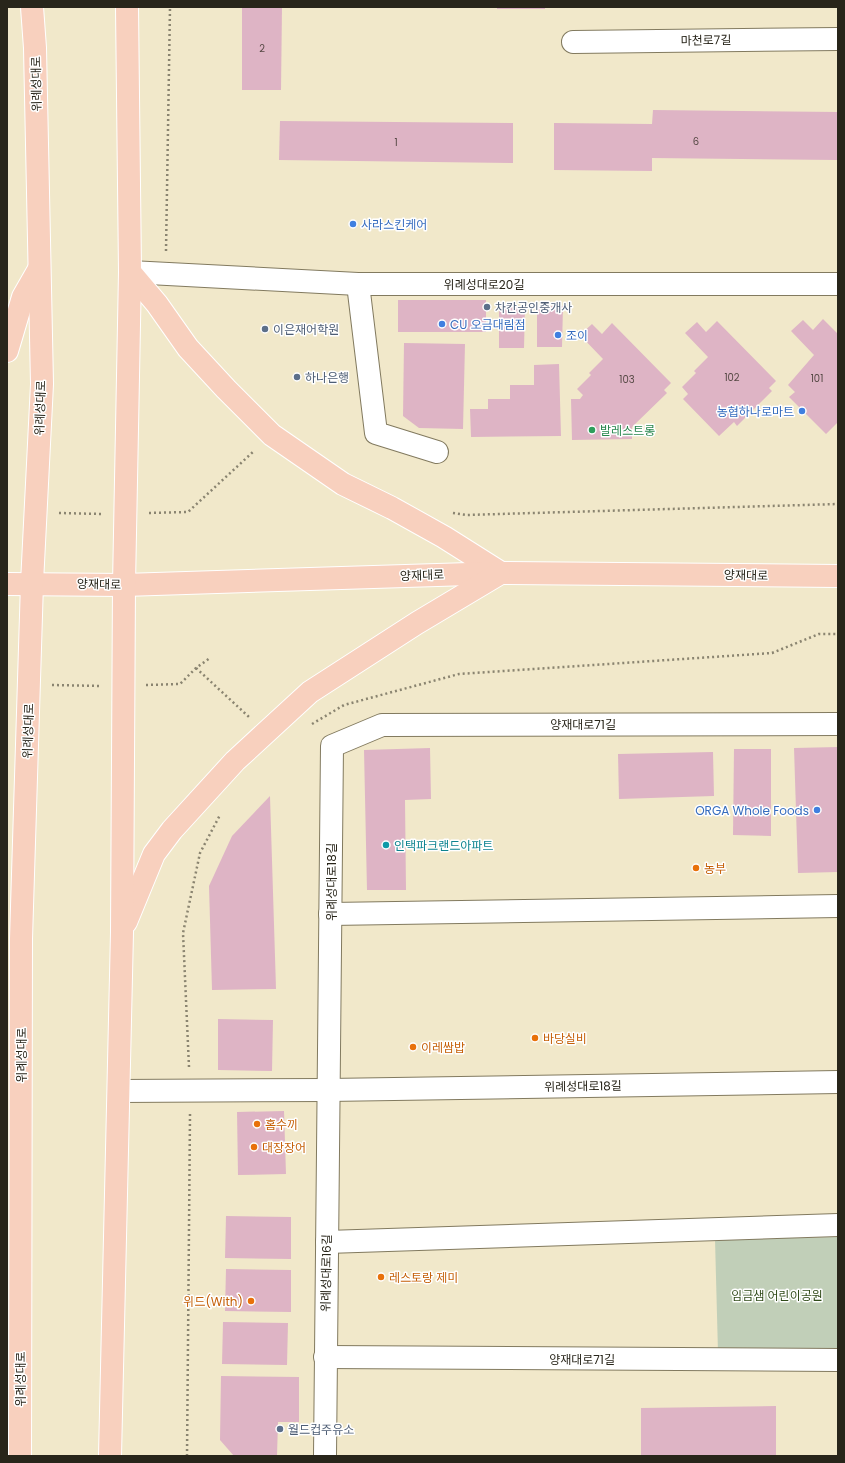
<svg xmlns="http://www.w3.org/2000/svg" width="845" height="1463" viewBox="0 0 845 1463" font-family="Poppins,'Noto Sans KR',sans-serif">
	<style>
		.green { fill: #c1cfb8 }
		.building { fill: #deb4c5 }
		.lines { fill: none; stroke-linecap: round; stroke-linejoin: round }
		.minor-casing { stroke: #827a5f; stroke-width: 24 }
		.primary-casing { stroke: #fff; stroke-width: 24 }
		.path { stroke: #8a8470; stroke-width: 2.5; stroke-dasharray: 2 3; stroke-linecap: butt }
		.minor { stroke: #fff; stroke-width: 22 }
		.primary { stroke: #f8d0be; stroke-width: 22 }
		.shop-dot { fill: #3f7fe0; stroke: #fff; stroke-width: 1.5 }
		.service-dot { fill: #5c6f8a; stroke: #fff; stroke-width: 1.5 }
		.leisure-dot { fill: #2e9e5b; stroke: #fff; stroke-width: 1.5 }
		.culture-dot { fill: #0f9aa8; stroke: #fff; stroke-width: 1.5 }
		.food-dot { fill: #e8710a; stroke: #fff; stroke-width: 1.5 }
		.labels { text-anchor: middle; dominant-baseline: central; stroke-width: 3; stroke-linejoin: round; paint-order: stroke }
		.number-label { font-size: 10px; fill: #564945 }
		.street-label { font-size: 12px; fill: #28251a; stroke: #fff }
		.shop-label { font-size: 12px; fill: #366cbe; stroke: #fff; text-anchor: start }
		.service-label { font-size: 12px; fill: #4e5e75; stroke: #fff; text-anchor: start }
		.leisure-label { font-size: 12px; fill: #27864d; stroke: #fff; text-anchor: start }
		.culture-label { font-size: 12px; fill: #0d838f; stroke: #fff; text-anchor: start }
		.food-label { font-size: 12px; fill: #c56008; stroke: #fff; text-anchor: start }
		.park-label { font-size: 12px; fill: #304b19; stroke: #fff }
	</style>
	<rect width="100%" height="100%" fill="#f1e8ca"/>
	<path class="green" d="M838 1237V1351L718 1353 715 1239Z"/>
	<g class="building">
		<path d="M242 7H282L281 90H242Z"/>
		<rect x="497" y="7" width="48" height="2"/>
		<path d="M653 110 838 112V160L652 158V171L554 170V123L652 124Z"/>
		<path d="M280 121 513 123V163L279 160Z"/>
		<rect x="398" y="300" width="88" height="32"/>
		<path d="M537 306H563L562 347H537Z"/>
		<path d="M499 307H525L524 348H499Z"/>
		<path d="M823 319 838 334V422L826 434 789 397 795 392 788 385 814 355 791 331 803 320 813 330Z"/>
		<path d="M717 321 776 381 769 388 772 391 737 426 734 422 719 436 683 399 688 394 682 387 696 373 694 371 708 357 685 333 697 322 706 332Z"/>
		<path d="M612 323 671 383 664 390 667 393 632 427V439L572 440 571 399H580L583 395 577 389 591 375 589 373 603 359 580 335 592 324 602 334Z"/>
		<path d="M404 343 465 344 463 429 419 428 403 416Z"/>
		<path d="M559 364 561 436 471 437 470 409H488V399H510V385H534V365Z"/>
		<path d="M838 747V872L798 873 794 748Z"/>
		<path d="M430 748 431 799 405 800 406 890H367L364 750Z"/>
		<path d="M734 749H771V836L733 835Z"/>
		<path d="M713 752 714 796 619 799 618 754Z"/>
		<path d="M270 796 276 989 212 990 209 886 232 836Z"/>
		<path d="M218 1019 273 1020 272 1071 218 1070Z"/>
		<path d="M284 1111 286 1174 238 1175 237 1112Z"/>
		<path d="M226 1216 291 1217V1259L225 1258Z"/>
		<path d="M226 1269 291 1270V1312L225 1311Z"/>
		<path d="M223 1322 288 1323 287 1365 222 1364Z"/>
		<path d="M221 1376 299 1377V1422H278L277 1456H234L220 1440Z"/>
		<path d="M776 1406V1456H641V1408Z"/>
	</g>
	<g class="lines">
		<g class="minor-casing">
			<g id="minor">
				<path d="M573 42 838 39"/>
				<path d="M130 272 358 284H838"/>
				<path d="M358 284 376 433 437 452"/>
				<path d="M330 914 838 906"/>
				<path d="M119 1091 328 1090 838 1082"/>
				<path d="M327 1242 838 1225"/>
				<path d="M325 1357 838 1360"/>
				<path d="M325 1456 332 746 382 725 838 724"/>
			</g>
		</g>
		<g class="primary-casing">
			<g id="primary">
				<path d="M130 272 157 304 188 348 226 389 272 435 343 484 392 508 444 537 501 573"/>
				<path d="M7 351 23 297 39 269"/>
				<path d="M7 584 124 585 501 573 838 576"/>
				<path d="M126 922 154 854 172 830 235 761 310 692 417 623 499 574"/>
				<path d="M20 1456 21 939 32 583 42 384 35 48 32 7"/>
				<path d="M110 1456 122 932 124 585 130 272 127 7"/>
			</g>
		</g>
		<g class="path">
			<path d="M166 251 170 7"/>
			<path d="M59 513 102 514"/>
			<path d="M149 513 188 512 254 451"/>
			<path d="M453 513 466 515 838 504"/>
			<path d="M196 668 249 717"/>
			<path d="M52 685 101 686"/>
			<path d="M146 685 180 684 196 668 210 658"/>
			<path d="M312 724 344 705 459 674 772 653 819 634H838"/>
			<path d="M189 1067 183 933 200 853 220 815"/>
			<path d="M187 1456 190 1114"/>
		</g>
		<use href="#minor" class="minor"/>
		<use href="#primary" class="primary"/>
	</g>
	<g class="shop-dot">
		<circle cx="353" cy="224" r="4"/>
		<circle cx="442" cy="324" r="4"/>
		<circle cx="558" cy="335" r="4"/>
		<circle cx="802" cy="411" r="4"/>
		<circle cx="817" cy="810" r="4"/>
	</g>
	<g class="service-dot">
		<circle cx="487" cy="307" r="4"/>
		<circle cx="265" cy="329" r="4"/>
		<circle cx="297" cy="377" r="4"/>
		<circle cx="280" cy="1429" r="4"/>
	</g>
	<circle class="leisure-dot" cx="592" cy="430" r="4"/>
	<circle class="culture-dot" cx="386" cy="845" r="4"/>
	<g class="food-dot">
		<circle cx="696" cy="868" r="4"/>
		<circle cx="535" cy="1038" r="4"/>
		<circle cx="413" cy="1047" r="4"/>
		<circle cx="257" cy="1124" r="4"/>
		<circle cx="254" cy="1147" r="4"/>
		<circle cx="381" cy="1277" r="4"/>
		<circle cx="251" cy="1301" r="4"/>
	</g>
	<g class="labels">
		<g class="number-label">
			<text x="262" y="48">2</text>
			<text x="696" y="141">6</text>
			<text x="396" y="142">1</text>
			<text x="732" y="377">102</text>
			<text x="817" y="378">101</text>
			<text x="627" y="379">103</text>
		</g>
		<g class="street-label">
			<text transform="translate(706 40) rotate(-1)">마천로7길</text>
			<text transform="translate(36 84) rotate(-91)">위례성대로</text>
			<text x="484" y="284">위례성대로20길</text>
			<text transform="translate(40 408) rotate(-88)">위례성대로</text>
			<text transform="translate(422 575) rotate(-2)">양재대로</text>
			<text transform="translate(746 575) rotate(1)">양재대로</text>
			<text transform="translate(99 584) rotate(1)">양재대로</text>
			<text x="583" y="724">양재대로71길</text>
			<text transform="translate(28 731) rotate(-88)">위례성대로</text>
			<text transform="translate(331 882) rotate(-90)">위례성대로18길</text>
			<text transform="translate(21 1055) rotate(-90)">위례성대로</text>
			<text transform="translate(583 1086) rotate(-1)">위례성대로18길</text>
			<text transform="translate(326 1273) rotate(-89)">위례성대로16길</text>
			<text x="582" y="1359">양재대로71길</text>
			<text transform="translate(20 1379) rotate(-90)">위례성대로</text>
		</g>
		<g class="shop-label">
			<text x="361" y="224">사라스킨케어</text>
			<text x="450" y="324">CU 오금대림점</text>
			<text x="566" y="335">조이</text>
			<text x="794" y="411" text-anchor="end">농협하나로마트</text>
			<text x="809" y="810" text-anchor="end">ORGA Whole Foods</text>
		</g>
		<g class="service-label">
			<text x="495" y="307">차칸공인중개사</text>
			<text x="273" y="329">이은재어학원</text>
			<text x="305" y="377">하나은행</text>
			<text x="288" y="1429">월드컵주유소</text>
		</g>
		<g class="leisure-label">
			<text x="600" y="430">발레스트롱</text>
		</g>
		<g class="culture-label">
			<text x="394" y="845">인택파크랜드아파트</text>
		</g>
		<g class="food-label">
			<text x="704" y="868">농부</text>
			<text x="543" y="1038">바당실비</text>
			<text x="421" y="1047">이레쌈밥</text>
			<text x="265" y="1124">홈수끼</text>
			<text x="262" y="1147">대장장어</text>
			<text x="389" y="1277">레스토랑 제미</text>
			<text x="243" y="1301" text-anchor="end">위드(With)</text>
		</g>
		<g class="park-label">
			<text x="777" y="1295">임금샘 어린이공원</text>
		</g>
	</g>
	<rect width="845" height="1463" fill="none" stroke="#28251a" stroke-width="16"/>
</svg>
